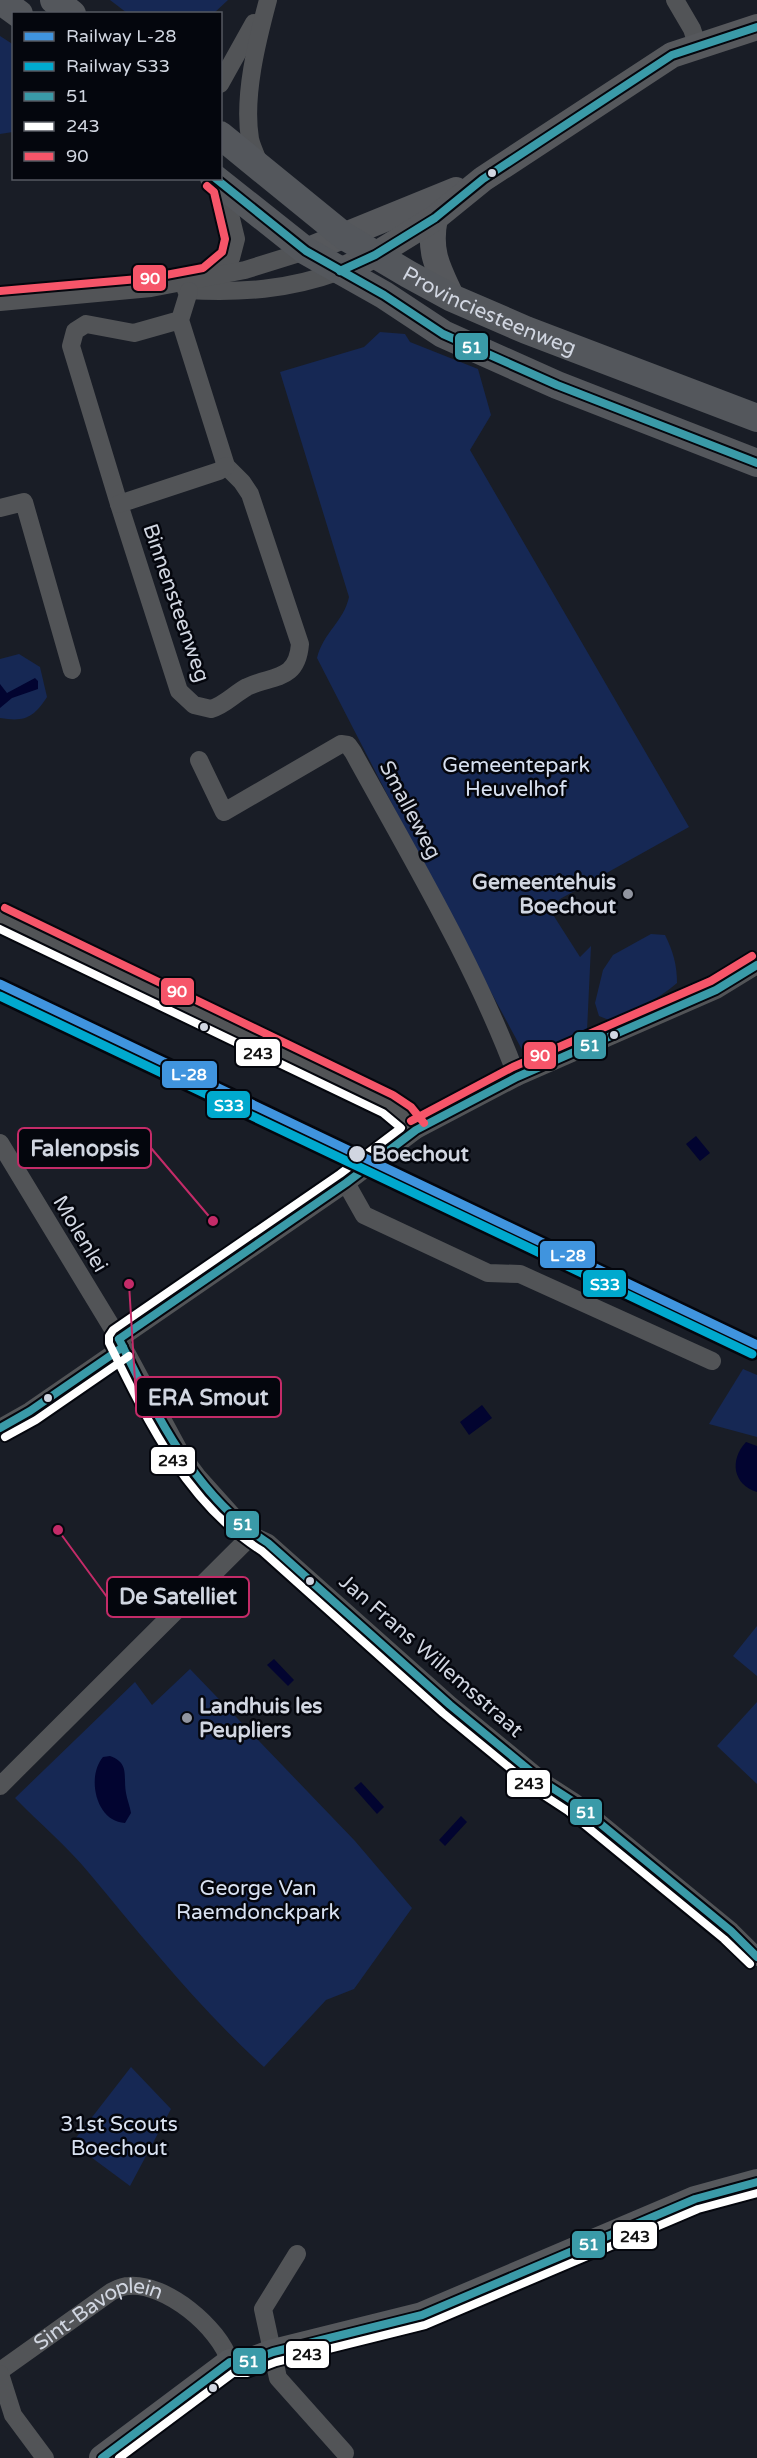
<svg xmlns="http://www.w3.org/2000/svg" width="757" height="2458" viewBox="0 0 757 2458" font-family="'Varela Round',sans-serif">
	<style>
		.green { fill: #162854 }
		.water { fill: #020430 }
		.lines { fill: none; stroke-linecap: round; stroke-linejoin: round }
		.street { stroke: #525457; stroke-width: 18 }
		.secondary { stroke: #56585c; stroke-width: 26 }
		.primary { stroke: #54575c; stroke-width: 28 }
		.bus-1-casing { stroke: #04060d; stroke-width: 12 }
		.bus-2-casing { stroke: #04060d; stroke-width: 12 }
		.bus-3-casing { stroke: #04060d; stroke-width: 12 }
		.bus-1 { stroke: #3a9aa8; stroke-width: 8 }
		.bus-2 { stroke: #fff; stroke-width: 8 }
		.bus-3 { stroke: #f65569; stroke-width: 8 }
		.rail-1-casing { stroke: #04060d; stroke-width: 14 }
		.rail-2-casing { stroke: #04060d; stroke-width: 14 }
		.rail-1 { stroke: #4094de; stroke-width: 9 }
		.rail-2 { stroke: #00a9ce; stroke-width: 9 }
		.bus-dot { fill: #d1d6e1; stroke: #04060d; stroke-width: 2 }
		.poi-dot { fill: #9195a0; stroke: #04060d; stroke-width: 2 }
		.labels { text-anchor: middle; dominant-baseline: central; stroke-width: 5; stroke-linejoin: round; paint-order: stroke }
		.street-label { font-size: 21px; fill: #d1d6e1; stroke: #04060d }
		.park-label { font-size: 21px; fill: #d9e2f2; stroke: #04060d }
		.poi-label { font-size: 21px; font-weight: bold; fill: #d1d6e1; stroke: #04060d; text-anchor: end }
		.stop-label { font-size: 21px; font-weight: bold; fill: #d1d6e1; stroke: #04060d; text-anchor: start }
		.leader { fill: none; stroke: #c42b68; stroke-width: 2 }
		.callout-dot { fill: #c42b68; stroke: #04060d; stroke-width: 2 }
		.callout { fill: #04060d; stroke: #c42b68; stroke-width: 2 }
		.callout-label { font-size: 22px; text-anchor: middle; font-weight: bold; fill: #d1d6e1 }
		.line-badge { stroke: #04060d; stroke-width: 2 }
		.badge-label { font-size: 16px; text-anchor: middle; font-weight: bold; fill: #fff }
		.pale-badge-label { font-size: 16px; text-anchor: middle; font-weight: bold; fill: #111 }
	</style>
	<rect width="100%" height="100%" fill="#191d26"/>
	<g class="green">
		<path d="M110 0H228L214 13H127Z"/>
		<path d="M0 36 14 45 13 132 0 134Z"/>
		<path d="M380 332 405 334 410 342 478 369 491 415 470 450 689 827 560 899 550 910 580 957 591 946 587 1031 526 1057 445 907 317 658C323 633 344 621 349 597L280 372 364 347Z"/>
		<path d="M19 654 40 667 47 697C33 718 25 722 0 718V659Z"/>
		<path d="M651 934 665 935C673 951 677 965 677 983 656 1001 635 1010 609 1020L599 1016 595 1003 603 970 613 955Z"/>
		<path d="M743 1369 757 1375V1437L709 1424Z"/>
		<path d="M757 1626V1676L733 1656Z"/>
		<path d="M190 1669 355 1841 412 1908 354 1989 326 2000 264 2067C199 2008 145 1940 89 1873 67 1846 39 1823 15 1798L135 1682 152 1705Z"/>
		<path d="M757 1702V1784L717 1746Z"/>
		<path d="M131 2067 171 2109 130 2186 72 2143Z"/>
	</g>
	<g class="water">
		<path d="M35 678 38 681V689L12 698 0 708V684L7 693Z"/>
		<path d="M696 1136 710 1153 700 1161 686 1144Z"/>
		<path d="M482 1405 492 1418 469 1435 460 1422Z"/>
		<path d="M746 1442 757 1446V1492C733 1485 729 1460 746 1442Z"/>
		<path d="M274 1659 294 1680 288 1686 267 1665Z"/>
		<path d="M110 1756C130 1763 123 1776 126 1793 127 1800 130 1806 131 1813L125 1823C96 1822 86 1777 103 1757Z"/>
		<path d="M361 1782 384 1807 377 1814 354 1788Z"/>
		<path d="M461 1816 467 1822 445 1846 439 1840Z"/>
	</g>
	<g class="lines">
		<g class="street">
			<path d="M675 0 692 29 698 47"/>
			<path d="M220 84 254 23"/>
			<path d="M260 166C257 157 252 148 250 139 243 96 257 41 268 0"/>
			<path d="M209 277 231 258 236 239 223 186"/>
			<path d="M186 290C241 293 288 290 340 271"/>
			<path d="M0 302 151 288 245 270 306 251"/>
			<path d="M180 320 134 333 86 324 75 331 71 346 119 504 179 691 194 705 211 709C225 705 234 694 247 687 272 675 297 682 300 644L250 494 242 482 226 466 180 320 189 291"/>
			<path d="M119 504 219 471 226 466"/>
			<path d="M0 508 24 502 72 670"/>
			<path d="M199 760 224 812 341 744 348 745 353 752C410 856 476 966 517 1077"/>
			<path d="M0 917 388 1104 404 1115 416 1130"/>
			<path d="M0 1143 119 1339 182 1456 197 1476 249 1534 268 1543 450 1705 546 1784 574 1802 731 1931 757 1957"/>
			<path d="M346 1183 364 1215 488 1273 520 1274 712 1361"/>
			<path d="M119 1339 346 1183 416 1130 517 1077 716 990 757 965"/>
			<path d="M0 1428 30 1411 123 1347"/>
			<path d="M0 1786 243 1544 249 1534"/>
			<path d="M297 2254 263 2309 278 2378 345 2453"/>
			<path id="s1" d="M0 2371 111 2292C117 2289 122 2286 129 2286 166 2283 219 2327 230 2362"/>
			<path d="M0 2374 13 2415 45 2458"/>
		</g>
		<g class="secondary">
			<path d="M435 218C428 252 438 268 452 298"/>
			<path d="M306 251 456 190"/>
			<path d="M340 271 375 255 435 218 483 179 672 55 757 27"/>
			<path d="M102 2458 230 2362 244 2363 273 2352 422 2315 695 2199 757 2182"/>
		</g>
		<g class="primary">
			<path d="M0 0 19 14"/>
			<path d="M54 0 72 14"/>
			<path id="s2" d="M220 135 344 236 408 274 452 298 526 330 757 418"/>
			<path d="M214 178 306 251 384 295 443 334 557 385 757 463"/>
		</g>
		<g class="bus-1-casing">
			<g id="bus-1">
				<path d="M215 178 306 251 384 295 443 334 557 385 757 463"/>
				<path d="M340 271 375 255 435 218 483 179 672 55 757 27"/>
				<path d="M119 1339C156 1415 195 1496 268 1543L450 1705 546 1784 574 1802 731 1931 757 1957"/>
				<path d="M119 1339 346 1183 416 1130 517 1077 716 990 757 965"/>
				<path d="M0 1428 30 1411 123 1347"/>
				<path d="M102 2458 230 2362 244 2363 273 2352 422 2315 695 2199 757 2182"/>
			</g>
		</g>
		<g class="bus-2-casing">
			<g id="bus-2">
				<path d="M0 929 383 1113 401 1128 340 1174 113 1330 109 1336V1343C147 1420 187 1504 262 1551L443 1713 539 1792 568 1811 724 1939 750 1964"/>
				<path d="M5 1437 36 1420 129 1356"/>
				<path d="M119 2458 233 2373H247L276 2362 425 2325 698 2209 757 2193"/>
			</g>
		</g>
		<g class="bus-3-casing">
			<g id="bus-3">
				<path d="M0 291 150 278 203 268 222 252 225 239 214 192 207 186"/>
				<path d="M5 908 393 1095 411 1107 424 1123"/>
				<path d="M411 1121 513 1067 711 981 752 956"/>
			</g>
		</g>
		<use href="#bus-1" class="bus-1"/>
		<use href="#bus-2" class="bus-2"/>
		<use href="#bus-3" class="bus-3"/>
		<g class="rail-1-casing">
			<path id="rail-1" d="M0 984 757 1345"/>
		</g>
		<g class="rail-2-casing">
			<path id="rail-2" d="M0 996 752 1354"/>
		</g>
		<use href="#rail-1" class="rail-1"/>
		<use href="#rail-2" class="rail-2"/>
	</g>
	<g class="bus-dot">
		<circle cx="492" cy="173" r="5"/>
		<circle cx="204" cy="1027" r="5"/>
		<circle cx="614" cy="1035" r="5"/>
		<circle cx="357" cy="1154" r="9"/>
		<circle cx="48" cy="1398" r="5"/>
		<circle cx="310" cy="1581" r="5"/>
		<circle cx="213" cy="2388" r="5"/>
	</g>
	<g class="poi-dot">
		<circle cx="628" cy="894" r="6"/>
		<circle cx="187" cy="1718" r="6"/>
	</g>
	<g class="labels">
		<g class="street-label">
			<text stroke="none"><textPath href="#s2" startOffset="324">Provinciesteenweg</textPath></text>
			<text transform="translate(176 603) rotate(71)">Binnensteenweg</text>
			<text transform="translate(410 810) rotate(62)">Smalleweg</text>
			<text transform="translate(80 1234) rotate(59)">Molenlei</text>
			<text transform="translate(431 1656) rotate(41)">Jan Frans Willemsstraat</text>
			<text stroke="none"><textPath href="#s1" startOffset="117">Sint-Bavoplein</textPath></text>
		</g>
		<g class="park-label">
			<text x="516" y="765">Gemeentepark<tspan x="516" dy="24">Heuvelhof</tspan></text>
			<text x="258" y="1888">George Van<tspan x="258" dy="24">Raemdonckpark</tspan></text>
			<text x="119" y="2124">31st Scouts<tspan x="119" dy="24">Boechout</tspan></text>
		</g>
		<g class="poi-label">
			<text x="616" y="882">Gemeentehuis<tspan x="616" dy="24">Boechout</tspan></text>
			<text x="199" y="1706" text-anchor="start">Landhuis les<tspan x="199" dy="24">Peupliers</tspan></text>
		</g>
		<g class="stop-label">
			<text x="372" y="1154">Boechout</text>
		</g>
	</g>
	<path class="leader" d="M213 1221L151 1148M129 1284L136 1397M58 1530L107 1597"/>
	<g class="callout-dot">
		<circle cx="213" cy="1221" r="6"/>
		<circle cx="129" cy="1284" r="6"/>
		<circle cx="58" cy="1530" r="6"/>
	</g>
	<g class="callout">
		<rect x="18" y="1128" width="133" height="40" rx="6"/>
		<rect x="136" y="1377" width="145" height="40" rx="6"/>
		<rect x="107" y="1577" width="142" height="40" rx="6"/>
	</g>
	<g class="callout-label">
		<text x="85" y="1156">Falenopsis</text>
		<text x="208" y="1405">ERA Smout</text>
		<text x="178" y="1604">De Satelliet</text>
	</g>
	<g class="line-badge">
		<rect x="132" y="264" width="35" height="28" rx="6" fill="#f65569"/>
		<rect x="454" y="332" width="35" height="29" rx="6" fill="#3a9aa8"/>
		<rect x="160" y="977" width="35" height="29" rx="6" fill="#f65569"/>
		<rect x="573" y="1031" width="34" height="29" rx="6" fill="#3a9aa8"/>
		<rect x="235" y="1038" width="46" height="29" rx="6" fill="#fff"/>
		<rect x="523" y="1041" width="34" height="29" rx="6" fill="#f65569"/>
		<rect x="161" y="1060" width="57" height="29" rx="6" fill="#4094de"/>
		<rect x="206" y="1090" width="45" height="29" rx="6" fill="#00a9ce"/>
		<rect x="539" y="1240" width="57" height="29" rx="6" fill="#4094de"/>
		<rect x="582" y="1269" width="45" height="29" rx="6" fill="#00a9ce"/>
		<rect x="150" y="1446" width="46" height="29" rx="6" fill="#fff"/>
		<rect x="225" y="1510" width="35" height="29" rx="6" fill="#3a9aa8"/>
		<rect x="506" y="1769" width="45" height="29" rx="6" fill="#fff"/>
		<rect x="569" y="1798" width="34" height="28" rx="6" fill="#3a9aa8"/>
		<rect x="612" y="2221" width="46" height="29" rx="6" fill="#fff"/>
		<rect x="571" y="2230" width="35" height="29" rx="6" fill="#3a9aa8"/>
		<rect x="285" y="2340" width="45" height="29" rx="6" fill="#fff"/>
		<rect x="232" y="2347" width="35" height="28" rx="6" fill="#3a9aa8"/>
	</g>
	<g class="badge-label">
		<text x="150" y="284">90</text>
		<text x="472" y="353">51</text>
		<text x="177" y="997">90</text>
		<text x="590" y="1051">51</text>
		<text x="540" y="1061">90</text>
		<text x="189" y="1080">L-28</text>
		<text x="229" y="1111">S33</text>
		<text x="568" y="1261">L-28</text>
		<text x="605" y="1290">S33</text>
		<text x="243" y="1530">51</text>
		<text x="586" y="1818">51</text>
		<text x="589" y="2250">51</text>
		<text x="249" y="2367">51</text>
	</g>
	<g class="pale-badge-label">
		<text x="258" y="1059">243</text>
		<text x="173" y="1466">243</text>
		<text x="529" y="1789">243</text>
		<text x="635" y="2242">243</text>
		<text x="307" y="2360">243</text>
	</g>
	<rect x="12" y="12" width="210" height="168" fill="#04060d" stroke="#565962" stroke-width="1.5"/>
	<rect x="24" y="32" width="30" height="9" fill="#4094de" stroke="#565962" stroke-width="1.5"/>
	<text x="66" y="42" font-size="18" fill="#d1d6e1">Railway L-28</text>
	<rect x="24" y="62" width="30" height="9" fill="#00a9ce" stroke="#565962" stroke-width="1.5"/>
	<text x="66" y="72" font-size="18" fill="#d1d6e1">Railway S33</text>
	<rect x="24" y="92" width="30" height="9" fill="#3a9aa8" stroke="#565962" stroke-width="1.5"/>
	<text x="66" y="102" font-size="18" fill="#d1d6e1">51</text>
	<rect x="24" y="122" width="30" height="9" fill="#ffffff" stroke="#565962" stroke-width="1.5"/>
	<text x="66" y="132" font-size="18" fill="#d1d6e1">243</text>
	<rect x="24" y="152" width="30" height="9" fill="#f65569" stroke="#565962" stroke-width="1.5"/>
	<text x="66" y="162" font-size="18" fill="#d1d6e1">90</text>
</svg>
